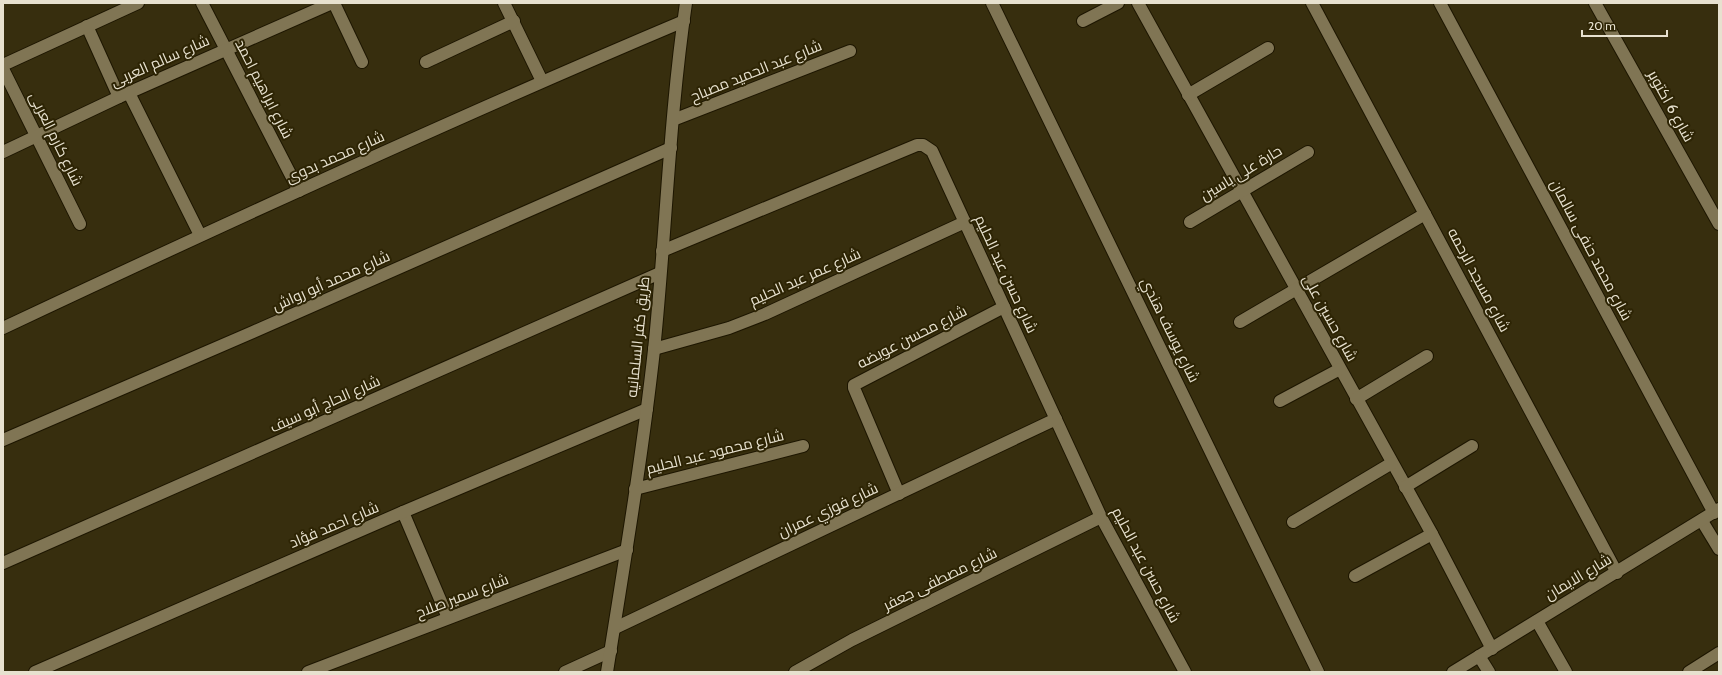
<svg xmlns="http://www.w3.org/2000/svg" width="1722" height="675" viewBox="0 0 1722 675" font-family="Cabin,Cairo,sans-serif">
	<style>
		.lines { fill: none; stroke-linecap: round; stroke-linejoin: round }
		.street-casing { stroke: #1d1601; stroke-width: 14 }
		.street { stroke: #807554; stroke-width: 12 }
		.labels { text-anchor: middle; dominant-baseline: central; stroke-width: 4; stroke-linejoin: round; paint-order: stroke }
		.street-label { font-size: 15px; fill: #e7e1cf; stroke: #2d2404 }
	</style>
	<rect width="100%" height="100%" fill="#372e0e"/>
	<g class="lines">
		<g class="street-casing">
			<g id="street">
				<path d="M202 3 299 191"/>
				<path d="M334 3 362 62"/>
				<path d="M504 3 542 81"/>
				<path d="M992 3 1318 672"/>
				<path d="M1138 3 1432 534 1492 649"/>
				<path d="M1312 3 1617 573"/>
				<path d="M1440 3 1714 513"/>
				<path d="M1595 3 1719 224"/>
				<path d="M1083 21 1118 3"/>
				<path d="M87 26 119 97"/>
				<path d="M426 62 514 21"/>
				<path d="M3 65 138 3"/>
				<path d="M3 69 80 224"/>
				<path d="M129 93 200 235"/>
				<path d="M1188 95 1268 48"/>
				<path d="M673 120 850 51"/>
				<path d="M3 152 119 97 332 3"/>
				<path d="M1190 222 1308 152"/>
				<path d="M662 251 917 145H923L932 151 1101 517 1185 672"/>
				<path d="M1240 322 1425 214"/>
				<path d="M3 328C228 222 454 118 684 21"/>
				<path d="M654 349 729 328 765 314 965 222"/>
				<path d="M1356 399 1427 356"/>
				<path d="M1280 401 1340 369"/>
				<path d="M3 440 253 332 671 148"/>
				<path d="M1405 487 1472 446"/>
				<path d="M635 489 803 446"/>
				<path d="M899 494 854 388V385L1004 307"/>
				<path d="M403 512 448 618"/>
				<path d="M1702 521 1719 549"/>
				<path d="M1293 522 1392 463"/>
				<path d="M3 563 660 273"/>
				<path d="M1355 576 1432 534"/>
				<path d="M1537 621 1566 672"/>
				<path d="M615 628 1056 419"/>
				<path d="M1479 656 1489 672"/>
				<path d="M35 672 403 512 647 409"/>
				<path d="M308 672 627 550"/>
				<path d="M565 672 611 651"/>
				<path d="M607 672C624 565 642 458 654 350 666 235 669 118 686 3"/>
				<path d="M795 672 852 640 1101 517"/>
				<path d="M1453 672 1719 509"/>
				<path d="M1689 672 1719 653"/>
			</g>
		</g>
		<use href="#street" class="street"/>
	</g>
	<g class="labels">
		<g class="street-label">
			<text transform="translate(160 61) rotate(-24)">شارع سالم العربى</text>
			<text transform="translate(756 71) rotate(-22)">شارع عبد الحميد مصباح</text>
			<text transform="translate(264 89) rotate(63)">شارع ابراهيم احمد</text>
			<text transform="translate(1671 106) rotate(61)">شارع 6 اكتوبر</text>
			<text transform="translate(56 139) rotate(64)">شارع كارم العربى</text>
			<text transform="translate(335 157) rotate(-24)">شارع محمد بدوى</text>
			<text transform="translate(1241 173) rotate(-31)">حارة على ياسين</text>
			<text transform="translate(1591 250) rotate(62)">شارع محمد حنفى سالمان</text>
			<text transform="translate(1006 274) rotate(65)">شارع حسن عبد الحليم</text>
			<text transform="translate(805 277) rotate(-24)">شارع عمر عبد الحليم</text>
			<text transform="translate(1479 280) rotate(62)">شارع مسجد الرحمه</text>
			<text transform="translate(331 281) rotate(-24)">شارع محمد أبو رواش</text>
			<text transform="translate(1330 318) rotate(61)">شارع حسين على</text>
			<text transform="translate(1170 330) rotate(64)">شارع يوسف هندي</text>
			<text transform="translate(638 337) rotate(-84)">طريق كفر السلمانيه</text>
			<text transform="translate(912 337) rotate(-27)">شارع محسن عويضه</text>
			<text transform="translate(325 404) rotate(-24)">شارع الحاج أبو سيف</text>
			<text transform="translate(715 452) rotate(-14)">شارع محمود عبد الحليم</text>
			<text transform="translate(828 510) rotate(-25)">شارع فوزي عمران</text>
			<text transform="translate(334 525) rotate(-23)">شارع احمد فؤاد</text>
			<text transform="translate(1146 565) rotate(62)">شارع حسن عبد الحليم</text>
			<text transform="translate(1578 577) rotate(-31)">شارع الايمان</text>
			<text transform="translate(940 579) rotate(-26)">شارع مصطفى جعفر</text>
			<text transform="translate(462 596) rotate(-21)">شارع سمير صلاح</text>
		</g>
	</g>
	<rect width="1722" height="675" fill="none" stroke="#e7e1cf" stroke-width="8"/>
	<path d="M1582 30v6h85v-6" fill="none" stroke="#e7e1cf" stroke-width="2"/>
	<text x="1588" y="30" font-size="12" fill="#e7e1cf" stroke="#2d2404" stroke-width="3" paint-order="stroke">20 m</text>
</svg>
